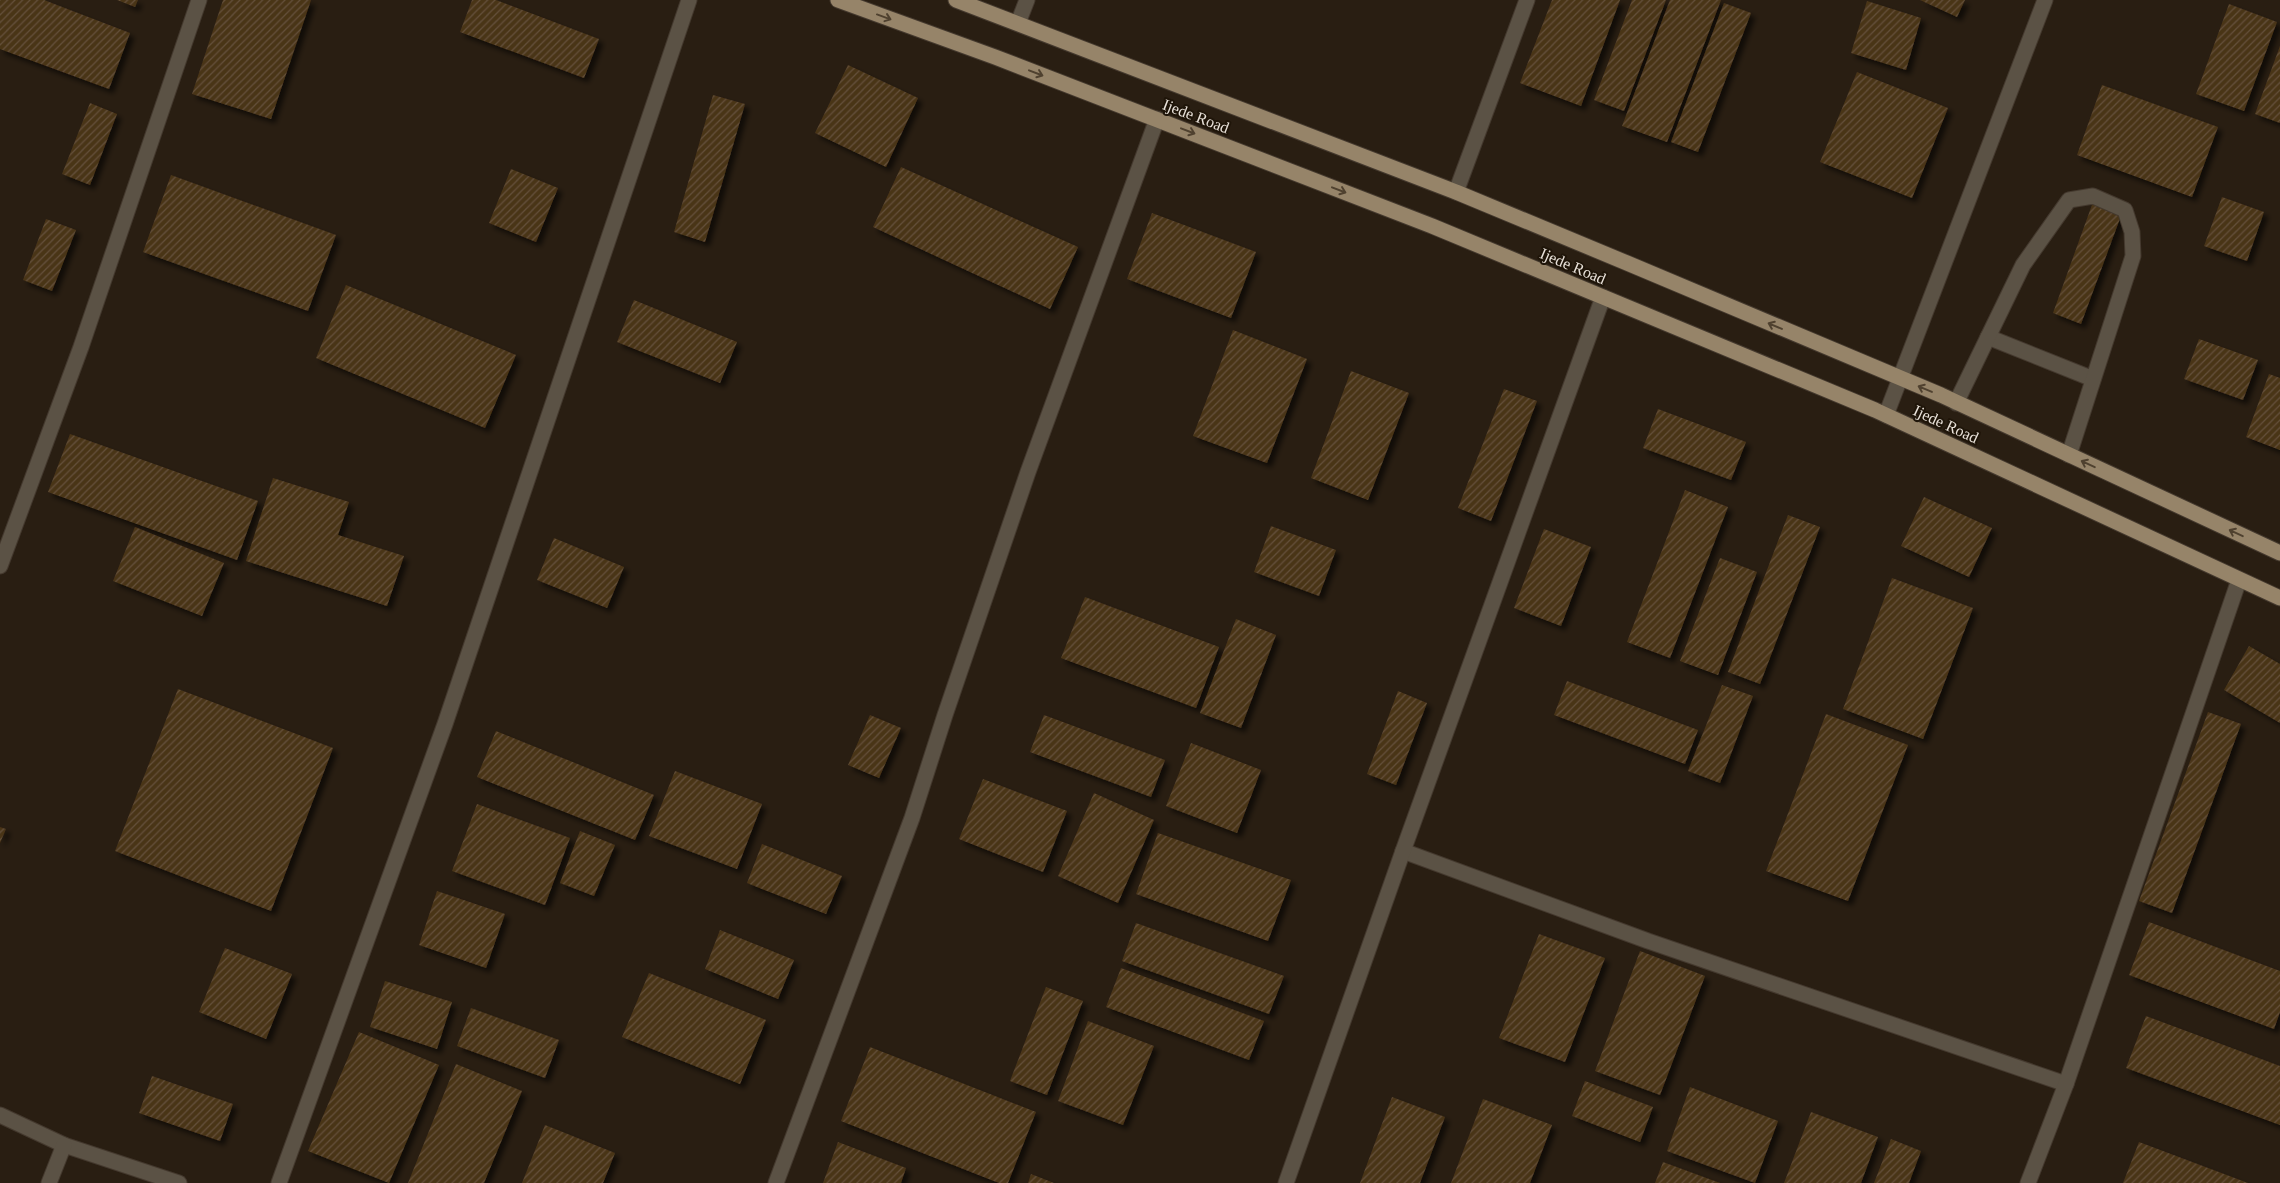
<svg xmlns="http://www.w3.org/2000/svg" width="2280" height="1183" viewBox="0 0 2280 1183" font-family="'Times New Roman',serif">
	<style>
		.building { fill: url(#building-hatch); filter: url(#shadow) }
		.lines { fill: none; stroke-linecap: round; stroke-linejoin: round }
		.minor-casing { stroke: #44392e; stroke-width: 17 }
		.major-casing { stroke: #44392e; stroke-width: 17 }
		.minor { stroke: #5b5245; stroke-width: 15 }
		.major { stroke: #968469; stroke-width: 15 }
		.oneway { stroke: #4f412f }
		.labels { text-anchor: middle; dominant-baseline: central; stroke-width: 4; stroke-linejoin: round; paint-order: stroke }
		.street-label { font-size: 16px; fill: #e9e2da; stroke: #1f1509 }
	</style>
	<defs>
		<pattern id="building-hatch" width="6" height="6" patternUnits="userSpaceOnUse" patternTransform="scale(1.25)"><rect width="6" height="6" fill="#4a3419"/><path d="M-1 1l2-2M0 6l6-6M5 7l2-2" fill="none" stroke="#64513a"/></pattern>
		<filter id="shadow"><feDropShadow dx="4.5" dy="4.5" stdDeviation="2.5" flood-color="#0009"/></filter>
	</defs>
	<rect width="100%" height="100%" fill="#291e12"/>
	<g class="building">
		<path d="M0 0H44L130 33 109 89 0 49Z"/>
		<path d="M117 0H138L135 7Z"/>
		<path d="M223 0H311L271 119 192 94Z"/>
		<path d="M472 0H496L599 39 584 78 460 32Z"/>
		<path d="M1552 0H1620L1581 106 1520 83Z"/>
		<path d="M1632 0H1666L1624 111 1594 100Z"/>
		<path d="M1670 0H1721L1667 142 1622 126Z"/>
		<path d="M1920 0H1965L1957 17Z"/>
		<path d="M1867 1 1921 18 1906 70 1851 53Z"/>
		<path d="M1724 3 1751 13 1698 152 1671 142Z"/>
		<path d="M2229 4 2277 22 2244 111 2196 94Z"/>
		<path d="M2280 46V123L2255 114Z"/>
		<path d="M848 65 918 98 886 167 815 133Z"/>
		<path d="M1857 72 1948 108 1912 198 1820 162Z"/>
		<path d="M2102 85 2218 127 2192 197 2077 155Z"/>
		<path d="M713 95 745 104 705 242 674 232Z"/>
		<path d="M90 103 117 114 90 185 62 174Z"/>
		<path d="M901 167 1078 247 1050 309 873 227Z"/>
		<path d="M511 169 558 188 536 242 489 223Z"/>
		<path d="M171 175 336 235 308 311 143 252Z"/>
		<path d="M2222 197 2264 212 2247 261 2204 246Z"/>
		<path d="M2093 202 2122 213 2081 324 2053 313Z"/>
		<path d="M1152 213 1256 252 1231 318 1127 279Z"/>
		<path d="M46 219 76 230 52 291 23 280Z"/>
		<path d="M346 285 516 355 485 428 316 358Z"/>
		<path d="M634 300 737 342 720 383 617 342Z"/>
		<path d="M1233 330 1307 359 1267 463 1193 436Z"/>
		<path d="M2199 339 2258 360 2243 400 2184 379Z"/>
		<path d="M1351 371 1409 393 1368 500 1311 478Z"/>
		<path d="M2269 374 2280 378V450L2246 437Z"/>
		<path d="M1504 389 1537 401 1491 521 1458 508Z"/>
		<path d="M1658 409 1746 442 1731 480 1643 448Z"/>
		<path d="M70 434 258 501 237 560 48 492Z"/>
		<path d="M273 478 349 502 338 535 404 556 387 606 246 561Z"/>
		<path d="M1685 490 1728 507 1670 658 1627 642Z"/>
		<path d="M1924 497 1992 528 1969 577 1901 546Z"/>
		<path d="M1788 515 1820 527 1760 684 1728 672Z"/>
		<path d="M1271 526 1336 550 1319 596 1254 572Z"/>
		<path d="M135 527 224 563 202 616 113 581Z"/>
		<path d="M1544 529 1591 547 1561 626 1514 608Z"/>
		<path d="M554 538 624 567 607 608 537 580Z"/>
		<path d="M1720 558 1757 572 1718 675 1680 661Z"/>
		<path d="M1892 578 1973 608 1923 739 1843 709Z"/>
		<path d="M1085 597 1219 647 1196 708 1061 658Z"/>
		<path d="M1236 619 1276 635 1241 728 1200 713Z"/>
		<path d="M2249 646 2280 664V723L2224 690Z"/>
		<path d="M1567 681 1698 730 1685 764 1554 715Z"/>
		<path d="M1722 685 1753 696 1720 783 1688 771Z"/>
		<path d="M178 689 333 748 271 911 115 851Z"/>
		<path d="M1398 691 1427 703 1396 785 1367 774Z"/>
		<path d="M2208 712 2241 724 2172 913 2139 901Z"/>
		<path d="M1826 714 1908 745 1848 901 1766 871Z"/>
		<path d="M870 715 901 728 879 778 848 765Z"/>
		<path d="M1044 715 1165 760 1151 797 1030 752Z"/>
		<path d="M496 731 654 795 635 840 477 777Z"/>
		<path d="M1191 743 1261 770 1237 833 1166 806Z"/>
		<path d="M675 771 762 804 737 869 649 836Z"/>
		<path d="M983 779 1067 811 1043 872 959 839Z"/>
		<path d="M1094 793 1154 820 1118 903 1058 876Z"/>
		<path d="M477 804 570 838 545 905 452 871Z"/>
		<path d="M0 827 6 829 0 843Z"/>
		<path d="M580 831 615 845 594 896 560 883Z"/>
		<path d="M1158 833 1291 880 1268 941 1136 894Z"/>
		<path d="M762 844 842 876 826 914 747 883Z"/>
		<path d="M437 891 505 914 486 968 419 945Z"/>
		<path d="M2149 922 2280 971V1012L2274 1029 2129 975Z"/>
		<path d="M1136 923 1284 976 1269 1014 1122 961Z"/>
		<path d="M720 930 794 960 778 999 705 969Z"/>
		<path d="M1539 934 1605 958 1565 1062 1499 1038Z"/>
		<path d="M225 948 292 974 266 1039 199 1012Z"/>
		<path d="M1640 951 1705 976 1660 1095 1595 1071Z"/>
		<path d="M1121 968 1264 1021 1249 1060 1106 1007Z"/>
		<path d="M649 973 766 1020 740 1084 622 1037Z"/>
		<path d="M385 981 452 1002 437 1049 370 1027Z"/>
		<path d="M1046 987 1083 1001 1047 1095 1010 1081Z"/>
		<path d="M471 1008 559 1040 545 1078 457 1046Z"/>
		<path d="M2146 1016 2280 1066V1125L2126 1068Z"/>
		<path d="M1088 1021 1154 1046 1123 1125 1058 1101Z"/>
		<path d="M359 1032 439 1065 389 1183 308 1151Z"/>
		<path d="M870 1047 1036 1112 1008 1183H999L841 1121Z"/>
		<path d="M456 1064 522 1091 484 1183H408Z"/>
		<path d="M152 1076 233 1104 220 1141 139 1113Z"/>
		<path d="M1585 1081 1653 1107 1640 1142 1572 1116Z"/>
		<path d="M1690 1087 1778 1121 1755 1183 1667 1151Z"/>
		<path d="M1392 1097 1445 1117 1420 1183H1360Z"/>
		<path d="M1483 1099 1552 1125 1530 1183H1451Z"/>
		<path d="M1811 1112 1878 1137 1861 1183H1784Z"/>
		<path d="M545 1125 615 1153 603 1183H522Z"/>
		<path d="M1891 1139 1921 1151 1909 1183H1874Z"/>
		<path d="M838 1142 906 1168 901 1183H823Z"/>
		<path d="M2139 1142 2248 1183H2123Z"/>
		<path d="M1663 1162 1720 1183H1655Z"/>
		<path d="M1031 1174 1054 1183H1028Z"/>
	</g>
	<g class="lines">
		<g class="minor-casing">
			<g id="minor">
				<path d="M1018 23 1027 0"/>
				<path d="M1456 192 1527 0"/>
				<path d="M1988 337 2093 379"/>
				<path d="M1956 403 2023 265 2069 200 2093 196 2125 210 2132 232 2133 256 2069 455"/>
				<path d="M1886 415 2045 0"/>
				<path d="M0 566 81 347 199 0"/>
				<path d="M1403 851 1648 941 2066 1084"/>
				<path d="M0 1115 64 1145 179 1183"/>
				<path d="M49 1183 64 1145"/>
				<path d="M279 1183 445 724 689 0"/>
				<path d="M776 1183 912 818 945 715 1028 472 1157 119"/>
				<path d="M1286 1183 1403 851 1603 297"/>
				<path d="M2028 1183 2066 1084 2239 580"/>
			</g>
		</g>
		<g class="major-casing">
			<g id="major">
				<path d="M838 0 995 57 1432 226 1875 410 2280 598"/>
				<path d="M956 0 1456 192 1627 263 1941 395 2280 553"/>
			</g>
		</g>
		<use href="#minor" class="minor"/>
		<use href="#major" class="major"/>
	</g>
	<defs><path id="oneway-shaft" d="M-6 0H5M1.5-3L5.5 0L1.5 3" fill="none" stroke-width="1.6" stroke-linecap="round" stroke-linejoin="round" transform="scale(1.25)"/></defs>
	<g class="oneway">
		<use href="#oneway-shaft" transform="translate(884 17) rotate(20)"/>
		<use href="#oneway-shaft" transform="translate(1036 73) rotate(21)"/>
		<use href="#oneway-shaft" transform="translate(1188 131) rotate(21)"/>
		<use href="#oneway-shaft" transform="translate(1339 190) rotate(21)"/>
		<use href="#oneway-shaft" transform="translate(1775 326) rotate(-157)"/>
		<use href="#oneway-shaft" transform="translate(1925 389) rotate(-157)"/>
		<use href="#oneway-shaft" transform="translate(2088 464) rotate(-155)"/>
		<use href="#oneway-shaft" transform="translate(2236 533) rotate(-155)"/>
	</g>
	<g class="labels">
		<g class="street-label">
			<text transform="translate(1196 116) rotate(21)">Ijede Road</text>
			<text transform="translate(1573 266) rotate(23)">Ijede Road</text>
			<text transform="translate(1946 424) rotate(25)">Ijede Road</text>
		</g>
	</g>
</svg>
